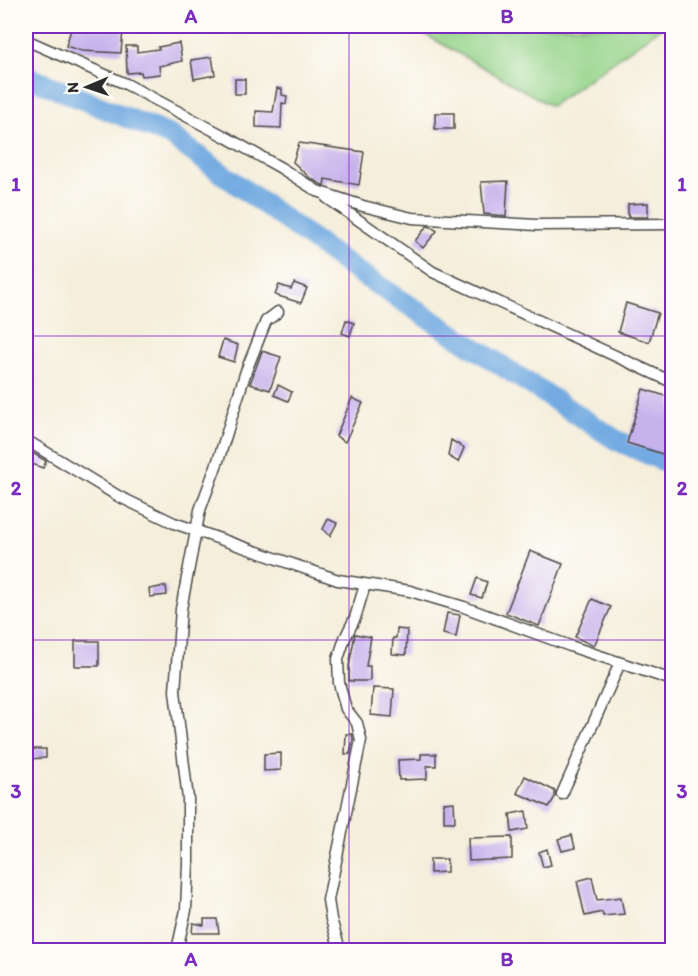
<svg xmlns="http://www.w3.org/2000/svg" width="698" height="976" viewBox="0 0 698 976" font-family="Itim,sans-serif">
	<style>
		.green { fill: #94d389; stroke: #607f5a; stroke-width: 1.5 }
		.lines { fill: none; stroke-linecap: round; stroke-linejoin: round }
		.river { stroke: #72aae1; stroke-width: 21 }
		.building { fill: #c8b2ec }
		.minor-casing { stroke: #494845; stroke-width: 13 }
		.minor { stroke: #fff; stroke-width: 10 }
		.grid { fill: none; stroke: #7b2cbf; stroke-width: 1.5; stroke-opacity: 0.55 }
		.neatline { fill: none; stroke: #7b2cbf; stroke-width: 2 }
		.grid-label { font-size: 20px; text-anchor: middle; font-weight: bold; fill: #7b2cbf }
	</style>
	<rect width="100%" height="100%" fill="#fdfcf7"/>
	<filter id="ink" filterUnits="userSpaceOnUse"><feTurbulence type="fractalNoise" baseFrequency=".0167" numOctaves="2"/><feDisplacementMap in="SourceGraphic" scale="12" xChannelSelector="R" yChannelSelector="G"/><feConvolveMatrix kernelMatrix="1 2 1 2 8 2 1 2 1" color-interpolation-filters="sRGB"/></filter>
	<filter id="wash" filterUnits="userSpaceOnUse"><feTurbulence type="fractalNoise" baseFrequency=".008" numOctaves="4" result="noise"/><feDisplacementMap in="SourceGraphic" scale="24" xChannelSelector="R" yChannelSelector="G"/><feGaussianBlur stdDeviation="1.35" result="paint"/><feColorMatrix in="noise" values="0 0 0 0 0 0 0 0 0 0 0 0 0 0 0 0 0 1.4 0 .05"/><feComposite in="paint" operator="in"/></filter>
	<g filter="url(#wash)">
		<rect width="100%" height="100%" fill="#f5eedb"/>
		<path class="green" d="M410 26H663L551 106Z"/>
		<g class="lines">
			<path class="river" d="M26 76 171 136 350 267 616 440 672 465"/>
		</g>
		<g id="blocks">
			<g class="building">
				<path d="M72 26H91L90 28 123 30 121 53 82 51 66 46Z"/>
				<path d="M179 43 182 61 159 66 160 74 142 76 141 72 127 73 126 46H137V52L159 49 158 47Z"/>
				<path d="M212 57 215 75 194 79 191 60Z"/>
				<rect x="235" y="79" width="10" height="15"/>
				<path d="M277 88 282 89V95L287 96 286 104 282 103 281 128 256 127V111L273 112Z"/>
				<rect x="435" y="113" width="19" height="16"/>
				<path d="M299 143 364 152 359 185 325 179 324 186 310 178 293 162Z"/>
				<path d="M508 181 506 216 484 214 481 182Z"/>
				<path d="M648 203V217H628V204Z"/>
				<path d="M427 226 431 227 437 231 423 248 415 241Z"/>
				<path d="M294 283 307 288 301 303 275 295 279 285 291 289Z"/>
				<path d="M626 303 658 313 649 342 618 332Z"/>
				<path d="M346 320 354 323 350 336 342 333Z"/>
				<path d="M223 340 238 345 234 362 218 357Z"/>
				<path d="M262 351 281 357 270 390 250 384Z"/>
				<path d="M278 385 292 392 288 401 274 395Z"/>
				<path d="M643 389 672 398V434L666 455 627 443Z"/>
				<path d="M352 398 363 403 345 442 336 436Z"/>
				<path d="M451 440 464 448 458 462 448 456Z"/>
				<path d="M26 449 46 461 43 468 26 462Z"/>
				<path d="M328 519 337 523 330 536 323 529Z"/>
				<path d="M530 551 563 564 539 626 506 613Z"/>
				<path d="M477 578 487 582 482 598 471 595Z"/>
				<path d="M166 586 167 595 150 597 149 589Z"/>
				<path d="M592 599 611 607 594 646 575 637Z"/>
				<path d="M447 613 460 615 456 637 443 634Z"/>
				<path d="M397 629 407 630 406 655 392 654 393 638H396Z"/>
				<path d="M355 634 371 637 366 666H370V681H349V666Z"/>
				<rect x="75" y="641" width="24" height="25"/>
				<path d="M373 688 394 689 392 717 371 715Z"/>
				<path d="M346 734H352L353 740 350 754H345Z"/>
				<path d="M26 749H46V758L26 759Z"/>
				<path d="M281 753V770L264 771V754Z"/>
				<path d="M421 754H436V766H427V779L399 780 398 760 421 759Z"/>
				<path d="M525 776 555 791V797L549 807 517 793Z"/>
				<path d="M454 802 455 822H444V803Z"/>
				<path d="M526 811 528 829 512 832 510 814Z"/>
				<path d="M572 835 575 848 562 851 558 839Z"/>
				<path d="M512 837V859L469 861 468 838Z"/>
				<path d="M547 849 551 865 543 867 539 852Z"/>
				<path d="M430 859H447V872L430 873Z"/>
				<path d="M592 877 597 900 621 897 624 914 603 916 602 912 585 916 577 881Z"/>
				<path d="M204 919H217L219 933H192L193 923 204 925Z"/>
			</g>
		</g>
	</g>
	<g filter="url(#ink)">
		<use href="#blocks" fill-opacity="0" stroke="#494845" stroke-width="1.5"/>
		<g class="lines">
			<g class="minor-casing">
				<g id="minor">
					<path d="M26 40 126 84 224 136 281 168 317 191 363 206 412 218 537 225 672 224"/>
					<path d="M327 198 433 272 672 382"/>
					<path d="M26 440 118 496 174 523 338 580 410 591 464 607 570 646 672 680"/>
					<path d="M562 794 620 663"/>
					<path d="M177 950 186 910 188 864V799L175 691 181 609 200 510 219 458 246 371 266 321 278 312"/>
					<path d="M340 950 331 919 328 900 361 740 357 723 346 709 339 683 338 659 345 638 355 618 365 585"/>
				</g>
			</g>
			<use href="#minor" class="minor"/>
		</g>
	</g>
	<path class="grid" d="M349 26V950M26 336H672M26 640H672"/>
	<rect width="698" height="976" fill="none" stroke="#fdfcf7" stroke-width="66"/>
	<g transform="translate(87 87) rotate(268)" stroke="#fdfcf7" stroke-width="4.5" paint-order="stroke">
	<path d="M0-4.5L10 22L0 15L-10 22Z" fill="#2b2b2b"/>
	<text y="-9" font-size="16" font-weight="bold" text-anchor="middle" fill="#2b2b2b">N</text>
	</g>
	<rect x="33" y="33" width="632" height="910" class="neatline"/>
	<g class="grid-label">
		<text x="191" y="23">A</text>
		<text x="507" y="23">B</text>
		<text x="16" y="191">1</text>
		<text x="682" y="191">1</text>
		<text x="16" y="495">2</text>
		<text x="682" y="495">2</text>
		<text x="16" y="798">3</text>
		<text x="682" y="798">3</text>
		<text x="191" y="966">A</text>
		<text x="507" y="966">B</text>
	</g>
</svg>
